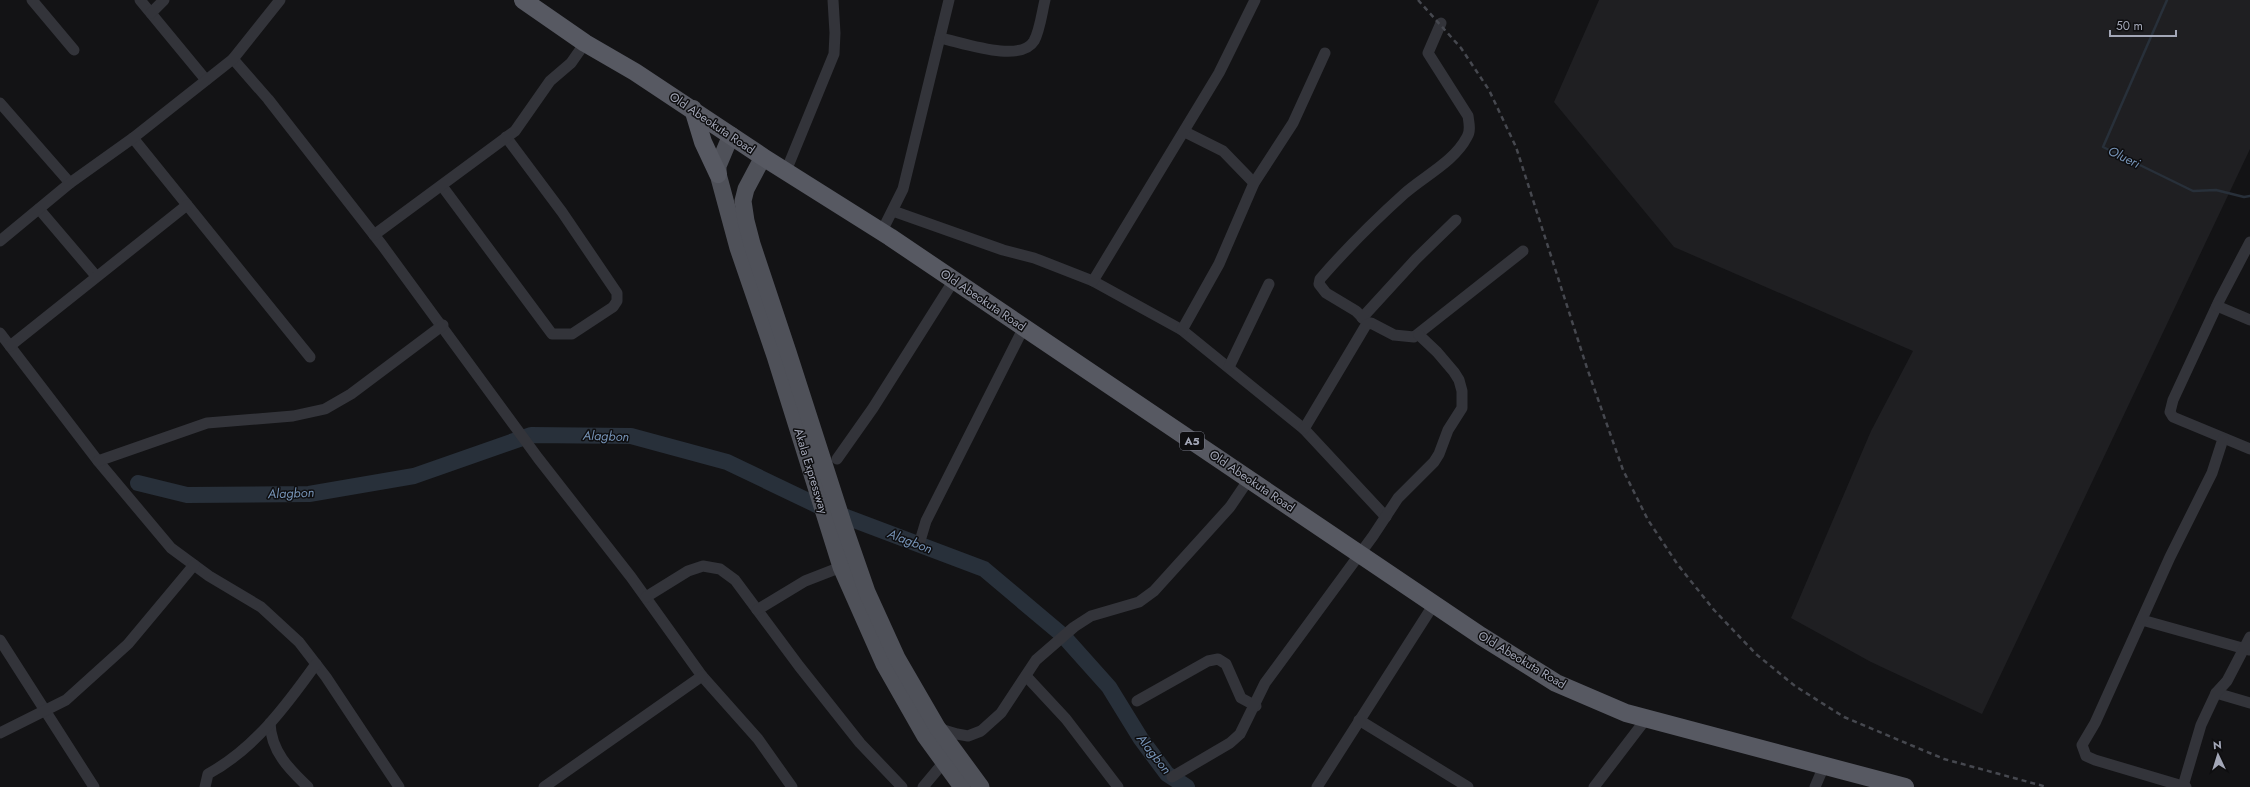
<svg xmlns="http://www.w3.org/2000/svg" width="2250" height="787" viewBox="0 0 2250 787" font-family="Jost,sans-serif">
	<style>
		.built { fill: #1f1f22 }
		.lines { fill: none; stroke-linecap: round; stroke-linejoin: round }
		.stream { stroke: #28303a; stroke-width: 2.5 }
		.river { stroke: #28303a; stroke-width: 16 }
		.minor { stroke: #33343a; stroke-width: 11 }
		.primary { stroke: #4f5159; stroke-width: 17 }
		.trunk { stroke: #575962; stroke-width: 18 }
		.rail { stroke: #46484f; stroke-width: 2.5; stroke-dasharray: 5 4; stroke-linecap: butt }
		.labels { text-anchor: middle; dominant-baseline: central; stroke-width: 3; stroke-linejoin: round; paint-order: stroke }
		.shield { fill: #0e0e10; stroke: #767985; stroke-width: 1 }
		.shield-label { font-size: 11px; font-weight: bold; fill: #a3a7b7 }
		.street-label { font-size: 12px; fill: #a3a7b7; stroke: #0e0e10 }
		.water-label { font-size: 13px; font-style: italic; fill: #7693b6; stroke: #0e0e10 }
	</style>
	<rect width="100%" height="100%" fill="#131315"/>
	<path class="built" d="M1599 0H2250V149L1982 714 1871 662 1791 618 1871 431 1913 351 1674 247 1554 102Z"/>
	<g class="lines">
		<path class="stream" d="M2167 0 2103 147 2193 191 2216 190 2244 197 2250 196"/>
		<g class="river">
			<path d="M138 483 187 495 309 494 414 476 531 435 631 436 727 462 825 509 984 569 1060 633"/>
			<path d="M1067 640 1109 687 1141 739 1167 774 1187 787"/>
		</g>
		<g class="minor">
			<path d="M32 0 74 50"/>
			<path d="M140 0 206 80"/>
			<path d="M151 13 164 0"/>
			<path d="M940 38C961 42 1020 64 1034 41 1040 30 1042 12 1045 0"/>
			<path d="M233 59 268 99 382 245 538 458 631 577 702 676 758 739 792 787"/>
			<path d="M0 103 70 183"/>
			<path d="M1185 132 1223 151 1254 183"/>
			<path d="M133 138 310 357"/>
			<path d="M786 171 834 54 835 33 833 0"/>
			<path d="M442 186 552 334H572L613 307 617 301V293L562 212 506 137"/>
			<path d="M39 209 96 276"/>
			<path d="M893 211 1003 250 1034 258 1093 281 1182 330 1304 429 1386 517"/>
			<path d="M882 231 903 189 949 0"/>
			<path d="M374 235 515 131 550 81 571 63 585 43"/>
			<path d="M0 241 70 183 133 138 233 59 280 0"/>
			<path d="M2250 242 2219 301 2173 400 2170 412 2173 417 2250 449"/>
			<path d="M1093 281 1219 73 1255 0"/>
			<path d="M2217 306 2250 320"/>
			<path d="M1362 318 1416 259 1456 220"/>
			<path d="M1368 323 1356 311 1326 293 1319 284 1320 279C1346 249 1374 221 1404 194 1424 176 1454 162 1467 137 1471 131 1469 123 1468 116L1428 53 1441 23"/>
			<path d="M1182 330 1219 264 1254 183 1293 123 1325 53"/>
			<path d="M0 333 98 461 171 548 209 576 261 607 299 642 326 677 399 787"/>
			<path d="M10 346 187 205"/>
			<path d="M1229 367 1269 284"/>
			<path d="M1304 429 1366 325 1371 323 1394 335 1414 337 1523 251"/>
			<path d="M837 459 873 408 954 280"/>
			<path d="M98 461 207 423 293 416 325 409 351 394 443 325"/>
			<path d="M920 541 926 521 1024 327"/>
			<path d="M646 597 688 571 703 566 720 569 735 580 799 666 860 743 902 787"/>
			<path d="M757 610 805 581 841 567"/>
			<path d="M2142 620 2249 650"/>
			<path d="M0 640 94 787"/>
			<path d="M1026 676 1066 719 1118 787"/>
			<path d="M2216 693 2250 703"/>
			<path d="M1137 701 1208 661 1218 659 1226 664 1241 698 1256 706"/>
			<path d="M1359 720 1468 787"/>
			<path d="M270 723C271 751 289 769 308 787"/>
			<path d="M937 728 957 734 968 736 981 731 1001 713 1036 660 1074 627 1091 616 1139 602 1154 591 1230 507 1249 479"/>
			<path d="M0 733 66 700 128 644 194 565"/>
			<path d="M1172 777 1230 743 1240 734 1265 683 1373 536 1398 498 1434 462 1439 454 1448 430 1462 408V391L1459 380 1454 372 1437 352 1419 335"/>
			<path d="M2183 786 2201 725 2216 693 2227 681 2250 637"/>
			<path d="M205 787 208 774C254 749 286 706 316 664"/>
			<path d="M544 787 702 676"/>
			<path d="M923 787 944 762"/>
			<path d="M1317 787 1434 604"/>
			<path d="M1594 787 1646 719"/>
			<path d="M1815 787 1824 766"/>
			<path d="M2186 787 2095 760 2086 756 2082 745 2095 723 2170 557 2212 473 2223 439"/>
		</g>
		<g class="primary">
			<path d="M731 135 718 166V174L738 248 775 356 841 567 884 664 925 736 962 787"/>
			<path d="M763 157 746 189 743 201 746 221 752 244 788 352 844 526 867 592 897 658 937 727 981 787"/>
		</g>
		<g class="trunk">
			<path d="M523 0 585 43 635 72 763 157 890 237 1481 636 1556 683 1626 713 1905 787"/>
			<path d="M693 109 703 142 718 174"/>
		</g>
		<path class="rail" d="M1418 0 1461 48 1489 90 1516 147 1587 368 1623 470 1648 520 1678 565 1714 610 1756 654 1795 686 1844 717 1944 759 2047 787"/>
	</g>
	<g class="labels">
		<rect class="shield" x="1180" y="432" width="24" height="18" rx="3"/>
		<g class="shield-label">
			<text x="1192" y="441">A5</text>
		</g>
		<g class="street-label">
			<text transform="translate(712 123) rotate(34)">Old Abeokuta Road</text>
			<text transform="translate(983 300) rotate(34)">Old Abeokuta Road</text>
			<text transform="translate(811 471) rotate(73)">Akala Expressway</text>
			<text transform="translate(1252 481) rotate(34)">Old Abeokuta Road</text>
			<text transform="translate(1522 660) rotate(31)">Old Abeokuta Road</text>
		</g>
		<g class="water-label">
			<text transform="translate(2124 157) rotate(26)">Olueri</text>
			<text transform="translate(606 436) rotate(2)">Alagbon</text>
			<text transform="translate(291 493) rotate(-2)">Alagbon</text>
			<text transform="translate(910 541) rotate(21)">Alagbon</text>
			<text transform="translate(1154 754) rotate(52)">Alagbon</text>
		</g>
	</g>
	<g transform="translate(2218 755) rotate(356)" stroke="#0e0e10" stroke-width="3" paint-order="stroke">
	<path d="M0-3L7 15L0 10L-7 15Z" fill="#a3a7b7"/>
	<text y="-6" font-size="11" font-weight="bold" text-anchor="middle" fill="#a3a7b7">N</text>
	</g>
	<path d="M2110 30v6h66v-6" fill="none" stroke="#a3a7b7" stroke-width="2"/>
	<text x="2116" y="30" font-size="12" fill="#a3a7b7" stroke="#0e0e10" stroke-width="3" paint-order="stroke">50 m</text>
</svg>
